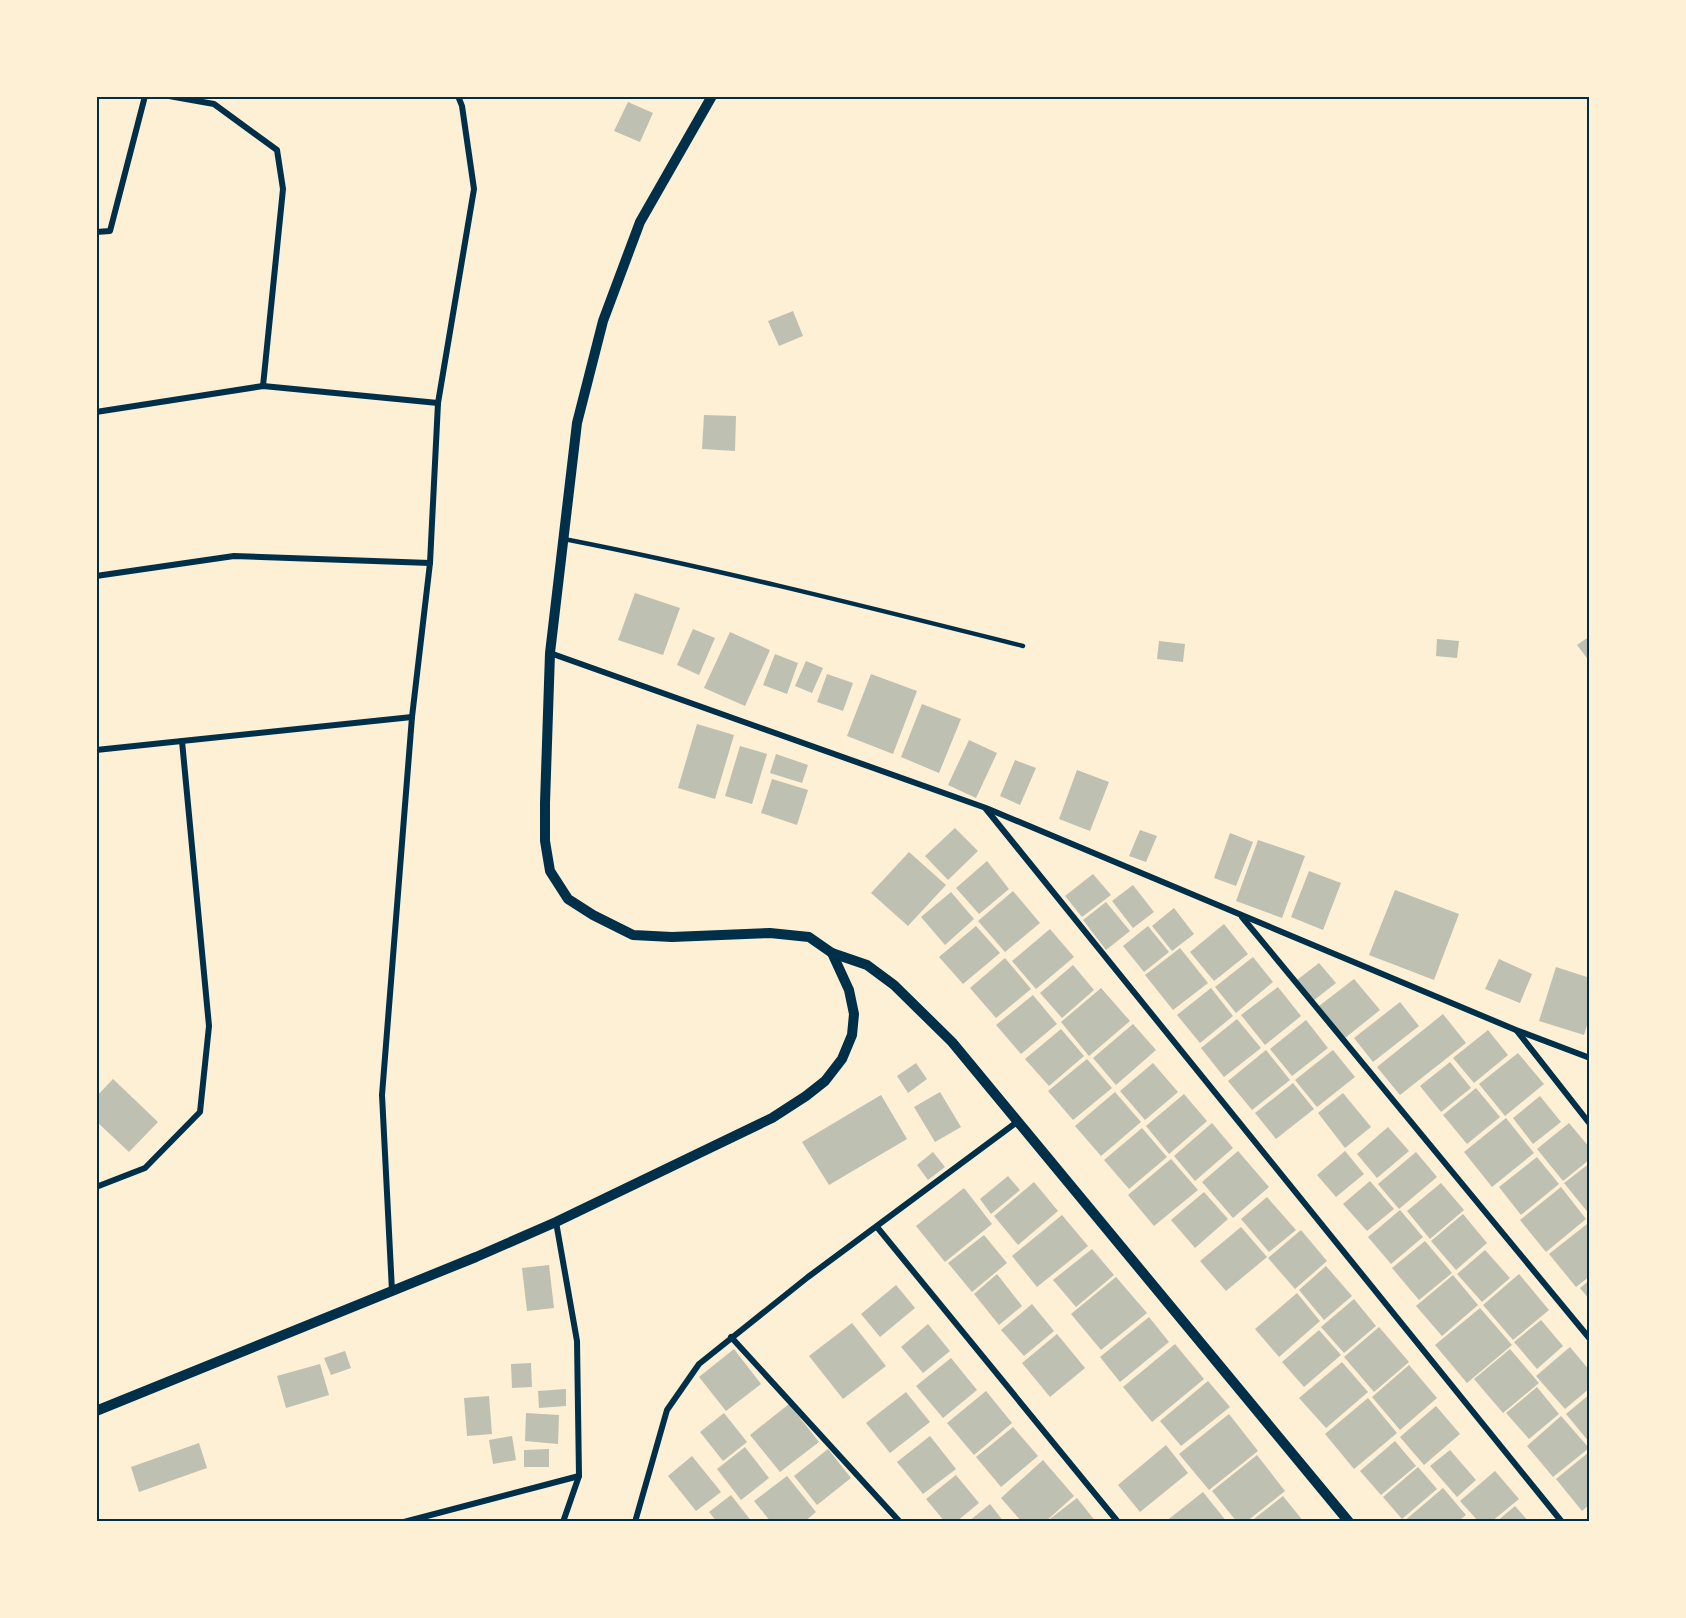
<svg xmlns="http://www.w3.org/2000/svg" width="1686" height="1618" viewBox="0 0 1686 1618" font-family="Roboto,sans-serif">
	<style>
		.building { fill: #bec0b2 }
		.lines { fill: none; stroke-linecap: round; stroke-linejoin: round }
		.service { stroke: #003049; stroke-width: 4.5 }
		.minor { stroke: #003049; stroke-width: 6 }
		.tertiary { stroke: #003049; stroke-width: 10 }
		.neatline { fill: none; stroke: #003049; stroke-width: 2 }
	</style>
	<rect width="100%" height="100%" fill="#fdf0d5"/>
	<g class="building">
		<path d="M628 102 653 113 640 142 614 131Z"/>
		<path d="M793 311 803 336 779 346 768 321Z"/>
		<path d="M704 415 736 416 735 451 702 449Z"/>
		<path d="M635 593 680 608 663 655 618 640Z"/>
		<path d="M693 629 715 638 699 675 677 665Z"/>
		<path d="M730 632 770 650 745 706 704 688Z"/>
		<path d="M1590 636V662L1577 645Z"/>
		<path d="M1437 639 1459 641 1457 658 1436 656Z"/>
		<path d="M1159 641 1185 644 1183 662 1157 659Z"/>
		<path d="M775 654 798 663 787 694 763 685Z"/>
		<path d="M806 661 823 668 812 693 795 686Z"/>
		<path d="M827 674 853 683 843 711 817 702Z"/>
		<path d="M871 674 917 691 893 754 847 736Z"/>
		<path d="M922 704 961 719 939 773 901 757Z"/>
		<path d="M697 724 734 735 715 799 678 788Z"/>
		<path d="M969 740 997 753 976 798 948 785Z"/>
		<path d="M740 746 767 754 752 804 725 796Z"/>
		<path d="M776 754 808 765 802 783 770 773Z"/>
		<path d="M1015 760 1036 768 1020 805 1000 796Z"/>
		<path d="M1077 770 1109 782 1090 831 1059 819Z"/>
		<path d="M772 779 808 790 797 825 761 813Z"/>
		<path d="M955 828 978 851 948 880 925 856Z"/>
		<path d="M1140 830 1157 836 1146 862 1129 856Z"/>
		<path d="M1230 833 1253 842 1236 886 1214 878Z"/>
		<path d="M1258 840 1305 856 1282 918 1236 901Z"/>
		<path d="M909 852 946 885 908 926 871 893Z"/>
		<path d="M987 861 1009 889 979 914 956 888Z"/>
		<path d="M1309 871 1341 883 1323 930 1291 917Z"/>
		<path d="M1093 874 1111 895 1082 917 1065 896Z"/>
		<path d="M1133 885 1154 912 1133 928 1112 901Z"/>
		<path d="M1395 890 1459 914 1434 980 1369 955Z"/>
		<path d="M1013 891 1040 923 1005 952 978 921Z"/>
		<path d="M951 892 974 919 945 945 921 917Z"/>
		<path d="M1106 902 1130 931 1106 950 1083 920Z"/>
		<path d="M1174 908 1194 934 1172 951 1152 926Z"/>
		<path d="M1224 924 1248 954 1214 981 1190 952Z"/>
		<path d="M976 926 1000 953 963 984 939 957Z"/>
		<path d="M1148 926 1169 952 1144 972 1123 946Z"/>
		<path d="M1050 929 1074 957 1036 989 1012 961Z"/>
		<path d="M1180 948 1208 983 1173 1010 1145 975Z"/>
		<path d="M1253 957 1273 982 1236 1013 1215 987Z"/>
		<path d="M1005 958 1031 989 996 1018 970 988Z"/>
		<path d="M1499 959 1532 974 1520 1003 1485 989Z"/>
		<path d="M1319 963 1336 983 1313 1001 1297 980Z"/>
		<path d="M1073 965 1094 990 1062 1018 1040 993Z"/>
		<path d="M1556 967 1590 978V1016L1584 1035 1539 1021Z"/>
		<path d="M1354 979 1380 1010 1345 1038 1319 1006Z"/>
		<path d="M1278 987 1301 1016 1265 1045 1241 1015Z"/>
		<path d="M1101 988 1130 1021 1089 1056 1061 1022Z"/>
		<path d="M1211 988 1233 1016 1200 1043 1177 1015Z"/>
		<path d="M1033 995 1057 1024 1021 1054 996 1025Z"/>
		<path d="M1400 1002 1419 1026 1373 1062 1354 1038Z"/>
		<path d="M1443 1014 1466 1043 1400 1095 1377 1067Z"/>
		<path d="M1237 1019 1261 1048 1224 1077 1201 1048Z"/>
		<path d="M1306 1020 1328 1048 1292 1076 1270 1049Z"/>
		<path d="M1133 1024 1156 1050 1116 1085 1093 1058Z"/>
		<path d="M1061 1029 1084 1056 1049 1086 1025 1059Z"/>
		<path d="M1488 1030 1508 1055 1474 1083 1453 1058Z"/>
		<path d="M1266 1050 1290 1080 1252 1110 1228 1081Z"/>
		<path d="M1333 1050 1355 1077 1317 1107 1295 1080Z"/>
		<path d="M1518 1053 1544 1084 1505 1116 1479 1084Z"/>
		<path d="M1087 1059 1112 1088 1073 1120 1048 1091Z"/>
		<path d="M1450 1062 1471 1088 1441 1112 1420 1086Z"/>
		<path d="M916 1063 927 1079 908 1093 897 1076Z"/>
		<path d="M1153 1063 1178 1092 1145 1120 1120 1091Z"/>
		<path d="M113 1079 158 1122 129 1152 96 1121V1097Z"/>
		<path d="M1293 1083 1314 1109 1276 1139 1255 1113Z"/>
		<path d="M1476 1088 1500 1117 1467 1144 1443 1115Z"/>
		<path d="M940 1092 961 1127 935 1142 914 1107Z"/>
		<path d="M1115 1092 1141 1122 1101 1156 1075 1126Z"/>
		<path d="M1343 1093 1371 1127 1345 1148 1318 1113Z"/>
		<path d="M1184 1094 1207 1121 1169 1154 1146 1126Z"/>
		<path d="M881 1095 907 1139 829 1185 802 1142Z"/>
		<path d="M1540 1096 1561 1122 1533 1144 1513 1118Z"/>
		<path d="M1506 1118 1534 1153 1492 1187 1464 1152Z"/>
		<path d="M1212 1123 1233 1148 1195 1181 1174 1156Z"/>
		<path d="M1569 1123 1590 1148V1159L1563 1181 1537 1149Z"/>
		<path d="M1388 1127 1409 1151 1377 1178 1357 1154Z"/>
		<path d="M1142 1128 1167 1157 1129 1189 1104 1160Z"/>
		<path d="M1238 1151 1269 1187 1233 1218 1202 1182Z"/>
		<path d="M1345 1151 1364 1174 1336 1197 1317 1175Z"/>
		<path d="M933 1152 945 1167 928 1180 917 1165Z"/>
		<path d="M1416 1152 1437 1177 1399 1209 1378 1184Z"/>
		<path d="M1537 1157 1559 1184 1521 1215 1499 1187Z"/>
		<path d="M1171 1159 1198 1190 1154 1226 1128 1195Z"/>
		<path d="M1590 1163V1215L1564 1183Z"/>
		<path d="M1008 1176 1020 1190 991 1214 980 1199Z"/>
		<path d="M1370 1181 1394 1209 1367 1231 1343 1204Z"/>
		<path d="M1034 1182 1058 1211 1018 1245 994 1216Z"/>
		<path d="M1441 1183 1464 1210 1430 1239 1407 1211Z"/>
		<path d="M1561 1187 1586 1219 1546 1252 1520 1220Z"/>
		<path d="M964 1188 992 1224 945 1262 916 1226Z"/>
		<path d="M1204 1192 1228 1219 1195 1248 1171 1220Z"/>
		<path d="M1267 1197 1296 1230 1269 1252 1241 1219Z"/>
		<path d="M1400 1210 1423 1237 1391 1264 1368 1237Z"/>
		<path d="M1463 1214 1487 1243 1456 1270 1431 1241Z"/>
		<path d="M1062 1215 1088 1246 1037 1287 1012 1256Z"/>
		<path d="M1587 1224 1590 1227V1276L1576 1287 1549 1254Z"/>
		<path d="M1241 1227 1267 1257 1226 1291 1200 1261Z"/>
		<path d="M1301 1230 1327 1261 1295 1289 1268 1258Z"/>
		<path d="M984 1235 1007 1263 972 1292 948 1263Z"/>
		<path d="M1425 1241 1452 1273 1419 1300 1392 1268Z"/>
		<path d="M1092 1249 1114 1275 1076 1307 1053 1280Z"/>
		<path d="M1485 1250 1510 1278 1482 1302 1457 1274Z"/>
		<path d="M549 1265 554 1308 527 1311 522 1268Z"/>
		<path d="M1326 1266 1352 1296 1324 1320 1299 1290Z"/>
		<path d="M997 1274 1022 1306 999 1325 974 1294Z"/>
		<path d="M1519 1274 1549 1310 1513 1340 1483 1305Z"/>
		<path d="M1453 1275 1478 1305 1442 1336 1416 1306Z"/>
		<path d="M1116 1277 1147 1313 1101 1350 1071 1314Z"/>
		<path d="M1590 1280V1300L1580 1288Z"/>
		<path d="M896 1285 915 1308 880 1337 861 1314Z"/>
		<path d="M1297 1293 1320 1321 1279 1357 1255 1329Z"/>
		<path d="M1354 1299 1376 1326 1344 1353 1321 1327Z"/>
		<path d="M1032 1304 1054 1331 1024 1356 1001 1330Z"/>
		<path d="M1480 1308 1512 1345 1467 1383 1435 1345Z"/>
		<path d="M1149 1317 1169 1342 1120 1382 1100 1357Z"/>
		<path d="M1541 1320 1563 1346 1537 1369 1514 1342Z"/>
		<path d="M852 1323 886 1366 843 1399 809 1356Z"/>
		<path d="M928 1324 950 1351 923 1373 901 1347Z"/>
		<path d="M1379 1327 1409 1362 1374 1392 1344 1357Z"/>
		<path d="M1319 1330 1341 1355 1304 1387 1282 1362Z"/>
		<path d="M1057 1334 1085 1368 1050 1397 1022 1363Z"/>
		<path d="M1175 1344 1204 1379 1152 1422 1123 1387Z"/>
		<path d="M1570 1347 1590 1371V1388L1565 1409 1536 1376Z"/>
		<path d="M734 1349 761 1384 726 1411 699 1377Z"/>
		<path d="M1510 1349 1539 1383 1503 1413 1474 1379Z"/>
		<path d="M345 1351 351 1368 331 1375 324 1358Z"/>
		<path d="M951 1358 977 1390 943 1418 916 1386Z"/>
		<path d="M1342 1362 1368 1392 1326 1428 1299 1398Z"/>
		<path d="M531 1363 532 1387 512 1388 511 1364Z"/>
		<path d="M320 1364 329 1395 286 1408 277 1376Z"/>
		<path d="M1409 1365 1437 1398 1400 1430 1372 1397Z"/>
		<path d="M1208 1381 1230 1407 1181 1446 1160 1421Z"/>
		<path d="M1537 1387 1559 1414 1529 1439 1506 1413Z"/>
		<path d="M566 1389V1406L539 1408 538 1391Z"/>
		<path d="M986 1391 1012 1423 974 1455 947 1423Z"/>
		<path d="M906 1392 930 1422 890 1453 866 1423Z"/>
		<path d="M1590 1394V1443L1566 1414Z"/>
		<path d="M489 1396 492 1434 467 1436 464 1398Z"/>
		<path d="M1368 1398 1397 1433 1354 1469 1325 1434Z"/>
		<path d="M789 1404 819 1442 780 1472 750 1435Z"/>
		<path d="M1436 1406 1460 1434 1424 1465 1400 1437Z"/>
		<path d="M526 1413 559 1415 558 1444 525 1441Z"/>
		<path d="M724 1413 747 1442 723 1461 700 1432Z"/>
		<path d="M1229 1414 1258 1451 1209 1490 1179 1454Z"/>
		<path d="M1561 1416 1589 1448 1553 1477 1527 1446Z"/>
		<path d="M1013 1427 1038 1456 1001 1487 976 1457Z"/>
		<path d="M512 1436 516 1460 493 1464 489 1440Z"/>
		<path d="M930 1436 956 1469 923 1494 897 1462Z"/>
		<path d="M1395 1441 1416 1466 1381 1495 1360 1471Z"/>
		<path d="M199 1443 207 1468 139 1492 131 1467Z"/>
		<path d="M1166 1445 1188 1473 1140 1512 1118 1485Z"/>
		<path d="M745 1447 769 1478 741 1500 717 1469Z"/>
		<path d="M549 1449V1467H524V1450Z"/>
		<path d="M828 1449 851 1478 817 1505 794 1476Z"/>
		<path d="M1450 1450 1476 1480 1457 1497 1430 1466Z"/>
		<path d="M1589 1452 1590 1504 1582 1511 1556 1479Z"/>
		<path d="M1257 1455 1285 1491 1246 1522H1237L1212 1491Z"/>
		<path d="M692 1456 721 1492 696 1511 668 1476Z"/>
		<path d="M1043 1460 1074 1496 1045 1522H1022L1001 1498Z"/>
		<path d="M1418 1467 1437 1489 1402 1519 1383 1497Z"/>
		<path d="M1495 1471 1519 1499 1491 1522H1479L1460 1501Z"/>
		<path d="M956 1475 979 1503 956 1522H945L926 1499Z"/>
		<path d="M787 1476 816 1512 804 1522H771L754 1501Z"/>
		<path d="M1443 1488 1466 1515 1457 1522H1403Z"/>
		<path d="M1203 1492 1227 1522H1165Z"/>
		<path d="M731 1495 752 1522H717L709 1512Z"/>
		<path d="M1283 1496 1304 1522H1250Z"/>
		<path d="M1077 1498 1096 1522H1046Z"/>
		<path d="M990 1504 1004 1522H968Z"/>
		<path d="M1515 1506 1529 1522H1496Z"/>
	</g>
	<g class="lines">
		<path class="service" d="M564 539C718 569 871 608 1023 646"/>
		<g class="minor">
			<path d="M169 96 214 104 277 150 283 189 263 386"/>
			<path d="M96 232 110 231 145 96"/>
			<path d="M96 412 263 386 438 403"/>
			<path d="M96 576 234 556 430 563"/>
			<path d="M550 653 986 808 1516 1030 1590 1058"/>
			<path d="M96 750 412 717"/>
			<path d="M986 809 1562 1522"/>
			<path d="M1242 917 1590 1339"/>
			<path d="M1517 1031 1590 1124"/>
			<path d="M96 1187 145 1168 200 1112 209 1026 182 741"/>
			<path d="M556 1222 577 1341 579 1476 563 1522"/>
			<path d="M877 1227 1118 1522"/>
			<path d="M392 1291 382 1095 412 717 430 563 438 403 474 189 462 106 458 96"/>
			<path d="M731 1337 900 1522"/>
			<path d="M404 1522 579 1476"/>
			<path d="M635 1522 667 1410 699 1364 808 1277 1017 1122"/>
		</g>
		<g class="tertiary">
			<path d="M832 953 867 965 894 985 952 1042 1349 1522"/>
			<path d="M96 1411 476 1257 556 1222 772 1118 806 1096 825 1081 842 1059 852 1035 854 1014 849 990 832 953 809 937 770 933 672 937 633 935 593 915 568 899 550 871 545 841V803L550 653 577 423 603 321 640 222 712 96"/>
		</g>
	</g>
	<rect width="1686" height="1618" fill="none" stroke="#fdf0d5" stroke-width="195"/>
	<rect x="98" y="98" width="1490" height="1422" class="neatline"/>
</svg>
